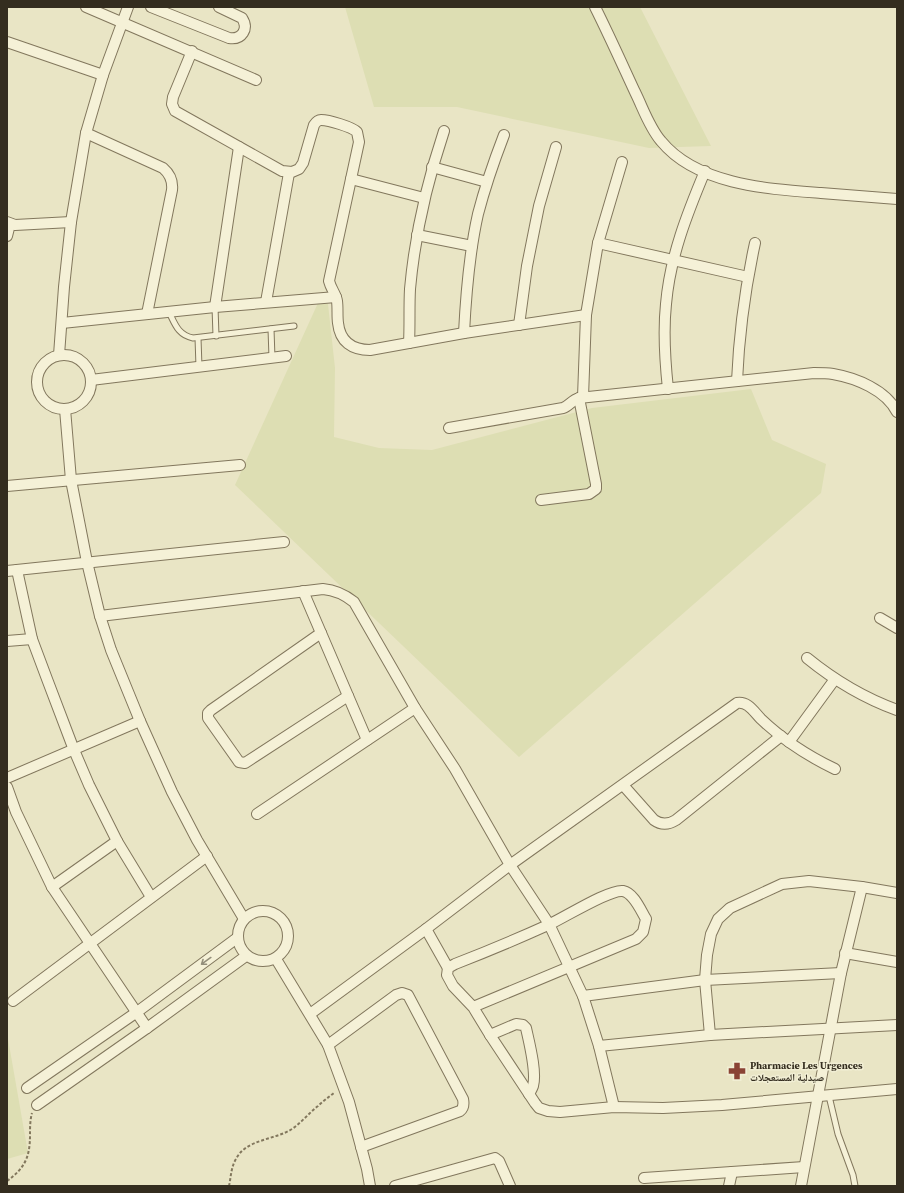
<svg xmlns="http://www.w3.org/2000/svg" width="904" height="1193" viewBox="0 0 904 1193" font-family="'Source Serif 4','Noto Naskh Arabic',serif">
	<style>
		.farmland { fill: #dddeb3 }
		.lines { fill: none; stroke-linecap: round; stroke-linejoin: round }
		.lane-casing { stroke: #82775d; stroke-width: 7 }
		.street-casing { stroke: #82775d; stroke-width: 12 }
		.path { stroke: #82775d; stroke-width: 2; stroke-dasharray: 3 2; stroke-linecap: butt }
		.lane { stroke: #f5f1d7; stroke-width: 5 }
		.street { stroke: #f5f1d7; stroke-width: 10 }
		.oneway { stroke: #948f7b }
		.labels { text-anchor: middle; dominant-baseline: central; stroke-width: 3; stroke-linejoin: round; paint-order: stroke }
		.poi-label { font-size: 10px; font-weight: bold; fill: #342d1f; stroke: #f1eed4; text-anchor: start }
	</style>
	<rect width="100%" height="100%" fill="#e9e5c5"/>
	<g class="farmland">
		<path d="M345 7H640L711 146 649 148 457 107H374Z"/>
		<path d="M318 303 328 304 335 368 334 437 379 448 432 450 592 408 751 389 772 440 826 464 821 493 519 757 235 485Z"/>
		<path d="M7 1033 28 1153 7 1159Z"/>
	</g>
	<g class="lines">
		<g class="lane-casing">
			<g id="lane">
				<path d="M215 307 216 336"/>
				<path d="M169 312C175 324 178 335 193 338L294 326"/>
				<path d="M271 329 272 358"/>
				<path d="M198 338 199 367"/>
				<path d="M829 1096 838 1134 853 1175 855 1186"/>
			</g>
		</g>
		<g class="street-casing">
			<g id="street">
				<path d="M86 7 256 80"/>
				<path d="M151 7 229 38C242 40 249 29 242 18L219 7"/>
				<path d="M595 7C609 35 622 64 635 92 643 108 649 127 661 141 697 185 768 189 821 193 846 195 872 197 897 199"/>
				<path d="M7 42 103 75"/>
				<path d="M192 51 173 97 172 104 175 111 282 171 292 172 299 169 303 163 314 125C316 122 318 120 321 120 329 120 352 127 357 132L359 142 329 281C331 289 336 294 337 301 338 308 337 316 338 323 340 342 352 350 370 350L464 333 586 315"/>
				<path d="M86 133 163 168C170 174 173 181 172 190L147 314"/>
				<path d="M432 167 487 182"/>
				<path d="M351 179 424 198"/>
				<path d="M7 222 15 225 71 222"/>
				<path d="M417 235 472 246"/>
				<path d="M7 236 10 224"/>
				<path d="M598 243 748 277"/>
				<path d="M266 302 289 173"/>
				<path d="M215 307 239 147"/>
				<path d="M62 323 215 307 336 297"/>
				<path d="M519 325 527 266 539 206 556 147"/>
				<path d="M464 333C466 293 469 254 478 214 485 187 494 161 504 135"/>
				<path d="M409 343C410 325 409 307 410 289 415 234 427 182 444 131"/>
				<circle cx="64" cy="382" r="27"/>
				<path d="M59 355 64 287 71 222 86 133 103 75 128 7"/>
				<path d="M91 380 286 356"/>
				<path d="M737 381C739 334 745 289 755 243"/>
				<path d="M668 389C665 361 663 332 666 304 670 257 687 214 705 171"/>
				<path d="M583 397 586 315 598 243 622 162"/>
				<path d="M65 409 71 480 87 562 100 616 111 650 140 721 172 792 197 840 244 919"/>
				<path d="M449 428 563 408C569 406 572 400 579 398L814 373C820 373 827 373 833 374 856 378 886 390 897 412"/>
				<path d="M7 486 240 465"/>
				<path d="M541 500 589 494 596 489V484L579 398"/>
				<path d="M17 570 32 639 47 679 74 750 89 785 117 841 52 887"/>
				<path d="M7 571 284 542"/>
				<path d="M303 591 367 740"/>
				<path d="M100 616 323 589C335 590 344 594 354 602L415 708 455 769 510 865 549 924 583 996 599 1046 614 1107"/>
				<path d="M880 618 897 628"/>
				<path d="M321 633 211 710 208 713V718L239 762 245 763 348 696"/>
				<path d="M7 641 32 639"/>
				<path d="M807 658C834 680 864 698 897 710"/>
				<path d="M789 742 835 679"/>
				<path d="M7 778 140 721"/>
				<path d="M623 785 654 820C661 825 668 825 676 820L781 736"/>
				<path d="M7 787 16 812 52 887 147 1028"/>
				<path d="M257 814 415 708"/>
				<path d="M117 841 151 897"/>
				<circle cx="263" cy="936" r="25"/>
				<path d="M426 929 448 968"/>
				<path d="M845 953 897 962"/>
				<path d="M276 959 328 1045 349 1102 367 1169 370 1186"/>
				<path d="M583 996 705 980 841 973"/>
				<path d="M13 1001 207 856"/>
				<path d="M473 1007 636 939 643 932 646 919C641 911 634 893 623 891 609 889 564 918 548 925 517 939 486 952 455 964L448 968 447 975 453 986 473 1007 490 1035 535 1103 539 1108 548 1111 560 1112 614 1107 663 1108 722 1105 897 1089"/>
				<path d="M310 1014 426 929 510 865 737 703C748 701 754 712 761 719 783 740 808 756 835 769"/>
				<path d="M490 1035 516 1024 523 1025 526 1028C529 1042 537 1072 533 1086 532 1089 530 1092 529 1094"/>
				<path d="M710 1035 705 980 707 955 711 934 718 919 730 908 782 884 809 881 862 887 897 893"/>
				<path d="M328 1045 396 995 402 993 408 995 463 1099C464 1104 464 1108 460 1111L361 1147"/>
				<path d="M599 1046 710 1035 897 1025"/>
				<path d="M27 1088 137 1012 237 938"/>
				<path d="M37 1105 147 1028 246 956"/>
				<path d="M644 1178 804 1167"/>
				<path d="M395 1186 495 1158 499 1161 510 1186"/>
				<path d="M729 1186 732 1172"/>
				<path d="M801 1186 841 973 862 887"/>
			</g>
		</g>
		<g class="path">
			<path d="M7 1181C25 1168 30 1157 30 1135 30 1128 30 1120 32 1113"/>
			<path d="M229 1186C231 1177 231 1167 236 1159 246 1139 275 1140 292 1129 302 1122 309 1113 318 1106 323 1101 329 1097 335 1092"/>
		</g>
		<use href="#lane" class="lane"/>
		<use href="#street" class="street"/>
	</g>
	<defs><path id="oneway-shaft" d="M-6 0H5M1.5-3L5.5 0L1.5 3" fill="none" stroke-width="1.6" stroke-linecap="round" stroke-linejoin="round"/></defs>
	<use class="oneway" href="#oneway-shaft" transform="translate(206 961) rotate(144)"/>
	<defs>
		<g id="pharmacy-bare" transform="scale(1.38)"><path d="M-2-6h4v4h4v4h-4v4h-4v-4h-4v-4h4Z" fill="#8a4334" stroke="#f1eed4" stroke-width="2.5" paint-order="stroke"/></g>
	</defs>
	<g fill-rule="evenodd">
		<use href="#pharmacy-bare" x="737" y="1071"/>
	</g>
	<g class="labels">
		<g class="poi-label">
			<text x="750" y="1065">Pharmacie Les Urgences<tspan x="750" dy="12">صيدلية المستعجلات</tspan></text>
		</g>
	</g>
	<rect width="904" height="1193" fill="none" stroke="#342d1f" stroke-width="16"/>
</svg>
